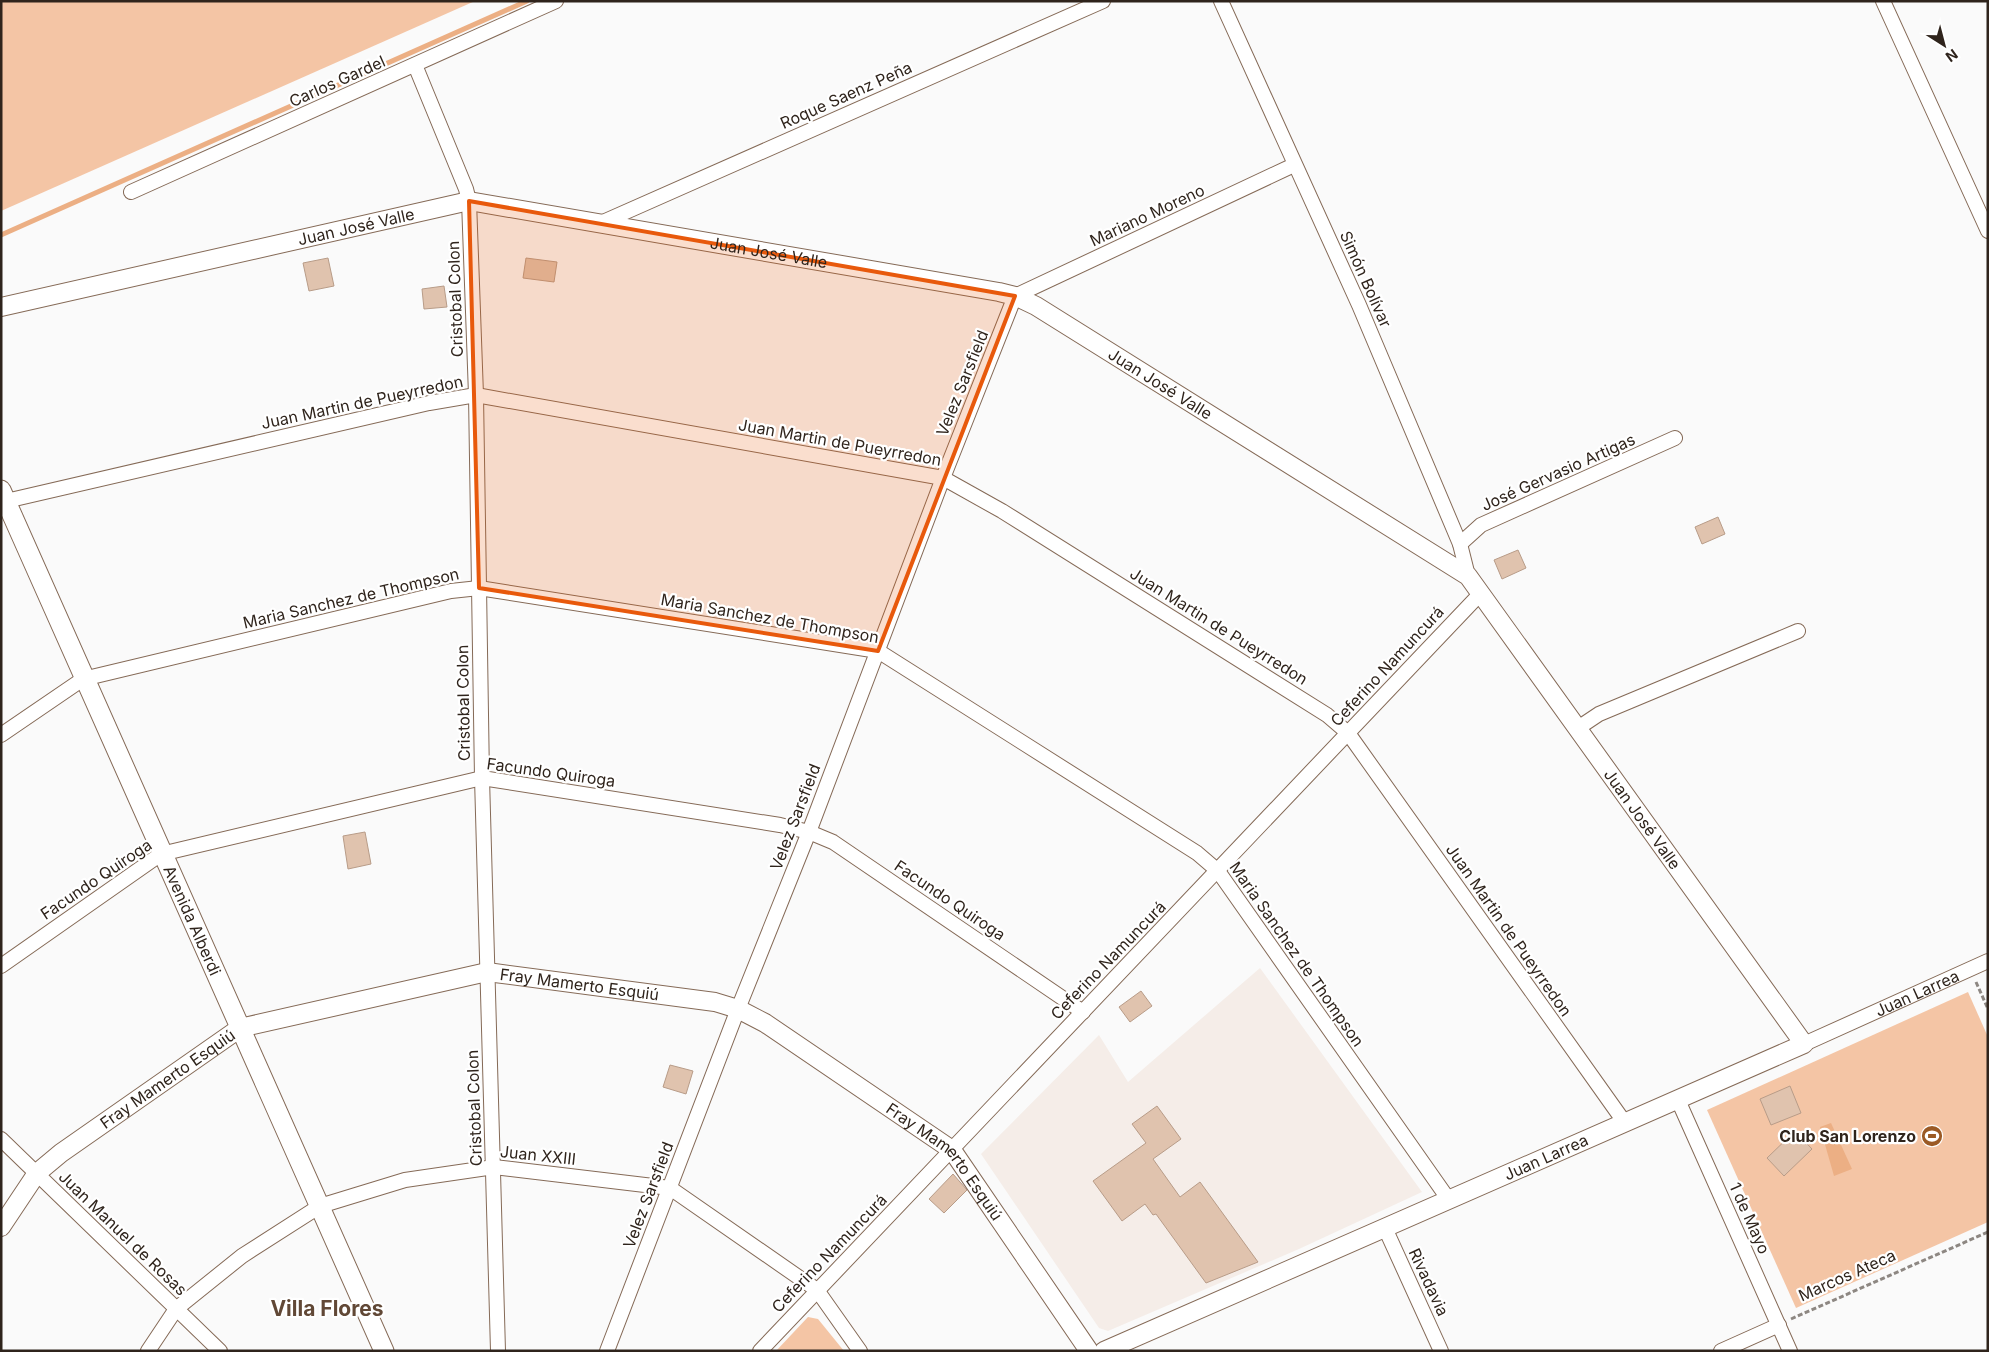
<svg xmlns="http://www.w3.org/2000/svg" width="1989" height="1352" viewBox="0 0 1989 1352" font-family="Inter,sans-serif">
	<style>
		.built { fill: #f5ede8 }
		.green { fill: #f4c5a5 }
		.water { fill: #ecaf84 }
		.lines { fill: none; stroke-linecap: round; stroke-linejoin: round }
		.stream { stroke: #ecaf84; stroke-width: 5 }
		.building { fill: #e0c3ae; stroke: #b89c88 }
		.minor-casing { stroke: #856a57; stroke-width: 16 }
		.tertiary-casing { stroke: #856a57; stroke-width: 20 }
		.secondary-casing { stroke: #856a57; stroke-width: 21 }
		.path { stroke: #8d8782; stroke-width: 3; stroke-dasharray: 5 2.5; stroke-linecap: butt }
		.minor { stroke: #fff; stroke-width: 14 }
		.tertiary { stroke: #fff; stroke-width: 18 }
		.secondary { stroke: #fff; stroke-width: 19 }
		.marked { fill: #e8590c; fill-opacity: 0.2; stroke: #e8590c; stroke-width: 4; stroke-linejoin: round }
		.labels { text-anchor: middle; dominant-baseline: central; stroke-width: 4.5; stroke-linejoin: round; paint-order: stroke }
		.street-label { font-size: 16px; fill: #2f241c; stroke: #fff }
		.poi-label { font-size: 16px; font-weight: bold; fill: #2f241c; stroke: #fff; text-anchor: end }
		.district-label { font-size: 21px; font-weight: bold; fill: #614836; stroke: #fff }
	</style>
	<rect width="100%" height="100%" fill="#fafafa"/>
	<path class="built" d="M1260 968 1422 1192 1299 1249 1108 1331 1099 1328 981 1154 1099 1035 1128 1082Z"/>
	<g class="green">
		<path d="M1 1H475L1 211Z"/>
		<path d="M1968 992 1988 1037V1222L1796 1308 1707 1110Z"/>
		<path d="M808 1317 818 1319 844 1351H776Z"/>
	</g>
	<path class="water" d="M1831 1123 1852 1169 1834 1176 1820 1127Z"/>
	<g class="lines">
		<path class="stream" d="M1 235 527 1"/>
	</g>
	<g class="building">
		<path d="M328 258 334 286 309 291 303 263Z"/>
		<path d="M526 258 557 262 554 282 523 278Z"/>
		<path d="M444 286 447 307 424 309 422 289Z"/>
		<path d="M1718 517 1725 534 1702 544 1695 527Z"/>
		<path d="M1518 550 1526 568 1502 579 1494 560Z"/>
		<path d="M365 832 371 864 348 869 343 836Z"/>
		<path d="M1141 991 1152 1006 1130 1022 1119 1007Z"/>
		<path d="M670 1065 693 1071 686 1094 663 1087Z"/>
		<path d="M1790 1086 1801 1113 1771 1125 1760 1099Z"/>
		<path d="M1157 1106 1181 1139 1153 1159 1180 1197 1200 1182 1258 1262 1206 1283 1156 1214 1153 1215 1145 1204 1122 1221 1093 1181 1146 1143 1132 1124Z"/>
		<path d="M1795 1131 1812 1149 1784 1176 1767 1158Z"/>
		<path d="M953 1174 967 1190 944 1213 929 1199Z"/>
	</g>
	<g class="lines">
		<g class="minor-casing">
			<g id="minor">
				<path d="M1221 1 1359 305 1460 544 1468 576"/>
				<path d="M1883 1 1988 231"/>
				<path d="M415 65 466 189 469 201 476 395 482 778 498 1351"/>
				<path d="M131 192 556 1"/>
				<path d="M603 222 1103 1"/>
				<path d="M1 504 6 501 429 403 476 395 943 478 1002 511 1327 715 1348 733 1625 1123"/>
				<path d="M1460 544 1481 525 1675 438"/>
				<path d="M1578 728 1599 714 1798 631"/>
				<path d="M1 735 83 679 451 591 479 588 878 651 1197 853 1218 871 1449 1200"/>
				<path d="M1 966 161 854 482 778 780 825 809 832 833 842 1083 1012"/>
				<path id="s1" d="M1804 1044 1988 961"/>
				<path d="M1678 1100 1790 1351"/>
				<path d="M1 1139 220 1351"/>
				<path d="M1385 1228 1441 1351"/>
				<path d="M148 1351 176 1309 242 1256 320 1206 405 1180 494 1167 670 1188 817 1290 860 1351"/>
				<path d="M607 1351 738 1009 809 832 943 478 1015 296 1294 165"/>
				<path d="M760 1351 1481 593"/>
				<path d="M1721 1351 1779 1325"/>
			</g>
		</g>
		<g class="tertiary-casing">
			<g id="tertiary">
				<path id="s2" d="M1 307 469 201 999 292 1015 296 1036 306 1468 576 1804 1044 1104 1351"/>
				<path id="s3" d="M1 1227 37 1173 61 1153 240 1028 487 972 715 1002 738 1009 765 1023 952 1150 1089 1351"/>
			</g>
		</g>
		<g class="secondary-casing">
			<g id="secondary">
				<path id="s4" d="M1 490 384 1351"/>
			</g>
		</g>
		<g class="path">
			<path d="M1976 982 1988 1009"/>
			<path d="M1791 1319 1988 1232"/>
		</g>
		<use href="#minor" class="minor"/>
		<use href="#tertiary" class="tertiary"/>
		<use href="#secondary" class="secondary"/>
	</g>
	<path class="marked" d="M469 201 1015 296 878 651 479 588Z"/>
	<defs>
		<g id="stadium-disc" transform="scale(1.125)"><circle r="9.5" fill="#9b5a25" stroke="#fff"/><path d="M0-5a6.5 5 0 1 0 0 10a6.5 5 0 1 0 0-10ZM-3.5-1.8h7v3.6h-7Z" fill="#fff"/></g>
	</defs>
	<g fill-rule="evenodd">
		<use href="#stadium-disc" x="1932" y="1136"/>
	</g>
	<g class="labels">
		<g class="street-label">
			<text transform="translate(337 81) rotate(-24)">Carlos Gardel</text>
			<text transform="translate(846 95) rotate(-24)">Roque Saenz Peña</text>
			<text transform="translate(1147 215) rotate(-25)">Mariano Moreno</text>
			<text stroke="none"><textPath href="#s2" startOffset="364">Juan José Valle</textPath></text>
			<text stroke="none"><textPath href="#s2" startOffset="784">Juan José Valle</textPath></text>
			<text transform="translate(1366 279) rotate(66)">Simón Bolívar</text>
			<text transform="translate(455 299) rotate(-92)">Cristobal Colon</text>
			<text transform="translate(962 383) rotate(-68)">Velez Sarsfield</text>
			<text stroke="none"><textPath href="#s2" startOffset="1204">Juan José Valle</textPath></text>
			<text transform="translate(362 402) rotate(-12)">Juan Martin de Pueyrredon</text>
			<text transform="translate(840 442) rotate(10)">Juan Martin de Pueyrredon</text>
			<text transform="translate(1558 472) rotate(-24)">José Gervasio Artigas</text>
			<text transform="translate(351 598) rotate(-13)">Maria Sanchez de Thompson</text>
			<text transform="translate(770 618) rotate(10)">Maria Sanchez de Thompson</text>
			<text transform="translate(1219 626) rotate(32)">Juan Martin de Pueyrredon</text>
			<text transform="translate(1387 666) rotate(-47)">Ceferino Namuncurá</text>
			<text transform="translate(463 703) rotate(-91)">Cristobal Colon</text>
			<text transform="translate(551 772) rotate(8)">Facundo Quiroga</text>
			<text transform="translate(795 817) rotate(-69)">Velez Sarsfield</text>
			<text stroke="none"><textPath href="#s2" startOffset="1866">Juan José Valle</textPath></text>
			<text transform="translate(96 879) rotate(-34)">Facundo Quiroga</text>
			<text transform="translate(950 900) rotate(34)">Facundo Quiroga</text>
			<text stroke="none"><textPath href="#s4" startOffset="471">Avenida Alberdi</textPath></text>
			<text transform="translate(1509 930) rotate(55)">Juan Martin de Pueyrredon</text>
			<text transform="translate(1297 954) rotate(55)">Maria Sanchez de Thompson</text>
			<text transform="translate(1108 960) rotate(-46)">Ceferino Namuncurá</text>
			<text stroke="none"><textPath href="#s3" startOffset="661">Fray Mamerto Esquiú</textPath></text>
			<text stroke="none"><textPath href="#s1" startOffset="124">Juan Larrea</textPath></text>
			<text stroke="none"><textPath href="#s3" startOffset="226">Fray Mamerto Esquiú</textPath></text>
			<text transform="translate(474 1108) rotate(-92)">Cristobal Colon</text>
			<text transform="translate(538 1155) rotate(6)">Juan XXIII</text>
			<text transform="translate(1546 1157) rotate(-24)">Juan Larrea</text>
			<text stroke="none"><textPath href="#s3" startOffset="1081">Fray Mamerto Esquiú</textPath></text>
			<text transform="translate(648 1195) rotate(-69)">Velez Sarsfield</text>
			<text transform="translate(1750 1218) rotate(66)">1 de Mayo</text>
			<text transform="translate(123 1233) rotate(44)">Juan Manuel de Rosas</text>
			<text transform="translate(829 1253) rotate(-46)">Ceferino Namuncurá</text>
			<text transform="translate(1847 1275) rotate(-24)">Marcos Ateca</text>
			<text transform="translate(1429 1282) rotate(65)">Rivadavia</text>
		</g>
		<g class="poi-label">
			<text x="1916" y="1136">Club San Lorenzo</text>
		</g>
		<g class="district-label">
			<text x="327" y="1308">Villa Flores</text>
		</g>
	</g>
	<rect width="1989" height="1352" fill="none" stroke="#2f241c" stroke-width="5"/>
	<g transform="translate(1944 45) rotate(144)" stroke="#ffffff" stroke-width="4" paint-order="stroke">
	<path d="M0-4L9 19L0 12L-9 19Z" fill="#2f241c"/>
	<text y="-8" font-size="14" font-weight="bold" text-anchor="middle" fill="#2f241c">N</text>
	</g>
</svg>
